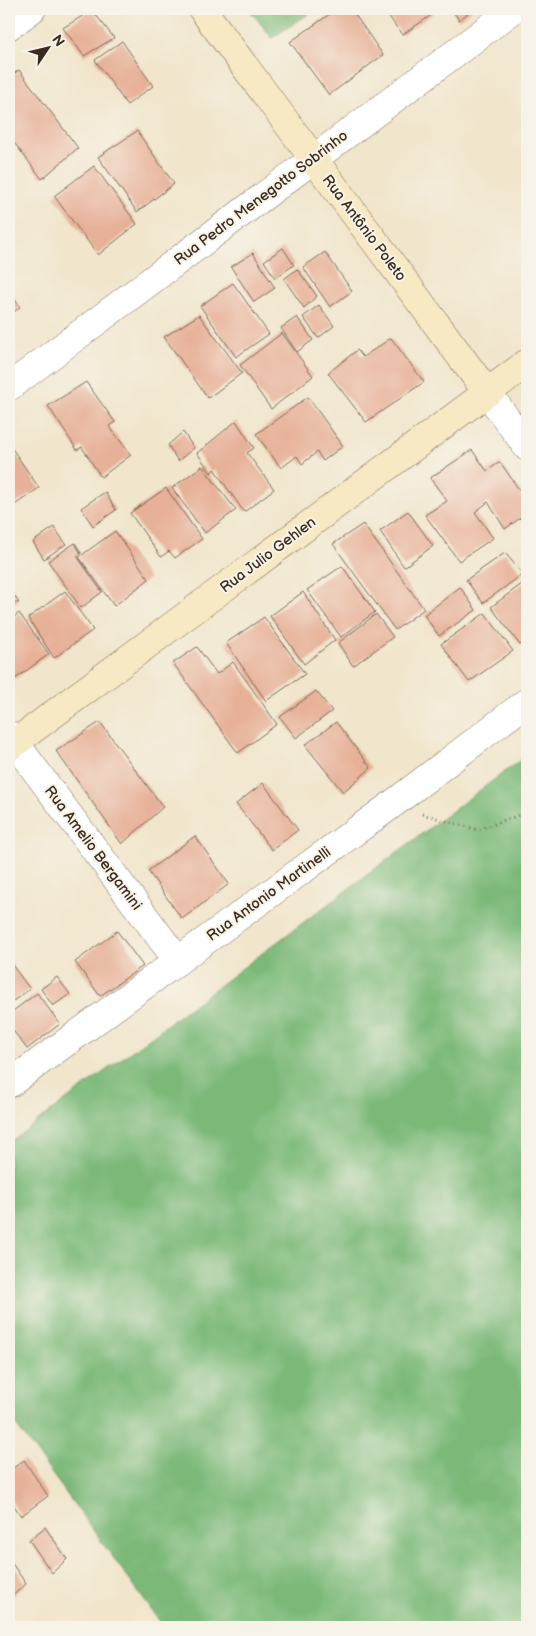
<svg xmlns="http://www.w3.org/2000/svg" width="536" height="1636" viewBox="0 0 536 1636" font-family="'Balsamiq Sans',sans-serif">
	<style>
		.forest { fill: #7cb979; stroke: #5c724c }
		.building { fill: #e7b098 }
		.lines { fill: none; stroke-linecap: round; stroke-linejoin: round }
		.street-casing { stroke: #7b6b5b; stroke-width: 29 }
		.secondary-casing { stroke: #7b6b5b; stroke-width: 29 }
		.path { stroke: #7b6b5b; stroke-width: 3; stroke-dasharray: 1 4; stroke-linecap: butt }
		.street { stroke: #fff; stroke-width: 28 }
		.secondary { stroke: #f6e9c3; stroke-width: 28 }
		.labels { text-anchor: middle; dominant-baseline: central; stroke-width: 4; stroke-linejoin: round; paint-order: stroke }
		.street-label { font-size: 15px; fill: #3b2a1e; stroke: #f7f3e8 }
	</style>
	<rect width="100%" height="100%" fill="#f7f3e8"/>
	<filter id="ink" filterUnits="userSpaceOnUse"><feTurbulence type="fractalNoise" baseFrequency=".02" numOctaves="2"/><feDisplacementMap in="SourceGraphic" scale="10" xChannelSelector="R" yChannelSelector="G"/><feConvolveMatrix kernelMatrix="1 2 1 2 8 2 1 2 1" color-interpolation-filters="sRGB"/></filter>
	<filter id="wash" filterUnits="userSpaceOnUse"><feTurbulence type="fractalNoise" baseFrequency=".0096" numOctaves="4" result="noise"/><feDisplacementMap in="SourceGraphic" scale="20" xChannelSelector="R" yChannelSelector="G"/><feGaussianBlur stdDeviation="1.12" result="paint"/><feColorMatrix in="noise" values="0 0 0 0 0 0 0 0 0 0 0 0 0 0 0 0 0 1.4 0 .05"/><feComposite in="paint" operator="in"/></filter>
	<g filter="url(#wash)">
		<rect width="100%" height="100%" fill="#f1e5cb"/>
		<g class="forest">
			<path d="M249 9H313L310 13 272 38Z"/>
			<path d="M527 755V1627H164L9 1415V1143Z"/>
		</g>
		<g id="blocks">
			<g class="building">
				<path d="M337 9H351L383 55 329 95 290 42Z"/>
				<path d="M384 9H430L433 14 402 35Z"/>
				<path d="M451 9H473L459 20Z"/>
				<path d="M92 10 114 38 84 56 63 28Z"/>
				<path d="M122 41 153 86 127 105 95 60Z"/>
				<path d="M19 70 78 148 42 179 9 136V77Z"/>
				<path d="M137 131 174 184 137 212 98 157Z"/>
				<path d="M94 166 137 224 98 255 54 196Z"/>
				<path d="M283 248 294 265 275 278 264 261Z"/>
				<path d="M325 252 352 291 330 307 303 267Z"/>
				<path d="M253 253 275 288 254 302 231 267Z"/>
				<path d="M297 269 317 296 304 308 284 279Z"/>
				<path d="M233 283 269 334 236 357 200 306Z"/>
				<path d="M9 291 20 307 9 316Z"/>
				<path d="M319 305 334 326 318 338 303 317Z"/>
				<path d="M199 315 242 373 208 398 164 337Z"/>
				<path d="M297 317 313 340 297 352 281 328Z"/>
				<path d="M282 333 313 376 271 409 240 365Z"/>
				<path d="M391 338 424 382 366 422 328 373 357 350 363 357Z"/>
				<path d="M86 382 115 422 109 426 131 455 101 477 82 447 77 450 48 406Z"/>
				<path d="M308 397 343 446 323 461 317 452 302 464 297 456 281 468 256 434Z"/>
				<path d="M236 421 254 448 247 453 274 489 244 512 214 469 211 473 197 453Z"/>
				<path d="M183 432 194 448 178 461 168 445Z"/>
				<path d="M11 447 39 488 9 509V449Z"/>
				<path d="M472 450 487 471 500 462 527 501V513L505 529 488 502 475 512 493 538 459 561 425 515 447 501 430 478Z"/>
				<path d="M202 466 236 510 205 533 172 488Z"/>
				<path d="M166 488 202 539 175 558 169 551 161 557 130 513Z"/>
				<path d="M105 492 116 510 93 526 81 508Z"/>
				<path d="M408 511 433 546 404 567 380 531Z"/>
				<path d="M363 524 424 609 395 630 333 544Z"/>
				<path d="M54 527 66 544 44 559 33 542Z"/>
				<path d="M115 531 149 579 114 606 79 557Z"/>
				<path d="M75 543 81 553 77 556 102 592 81 608 48 561Z"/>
				<path d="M505 553 523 574 483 603 466 580Z"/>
				<path d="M342 566 375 612 341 637 307 590Z"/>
				<path d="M523 583 527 589V641L520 645 491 607Z"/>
				<path d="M9 587 19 603H9Z"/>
				<path d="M460 587 476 610 439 636 424 615Z"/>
				<path d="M65 591 93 630 54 658 28 618Z"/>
				<path d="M303 592 335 640 304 664 270 616Z"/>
				<path d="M19 613 49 654 15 679 9 670V621Z"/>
				<path d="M485 613 513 651 469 682 441 644Z"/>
				<path d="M376 614 393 637 353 666 338 643Z"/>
				<path d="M264 617 305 674 266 701 226 643Z"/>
				<path d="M197 647 217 674 233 662 277 724 238 753 173 663Z"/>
				<path d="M316 691 332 711 296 738 280 717Z"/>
				<path d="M100 722 163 807 122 844 56 751Z"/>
				<path d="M336 722 371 768 343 792 305 745Z"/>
				<path d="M263 783 298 830 272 850 236 804Z"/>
				<path d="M195 836 229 884 182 919 148 871Z"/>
				<path d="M117 931 143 966 100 996 75 962Z"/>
				<path d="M9 961 30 989 9 1004Z"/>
				<path d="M57 977 70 994 53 1006 41 989Z"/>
				<path d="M37 993 60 1024 27 1049 9 1025V1014Z"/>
				<path d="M24 1460 48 1496 21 1516 9 1498V1471Z"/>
				<path d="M45 1527 67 1559 52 1573 29 1540Z"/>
				<path d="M9 1559 26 1584 9 1599Z"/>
			</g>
		</g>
	</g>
	<g filter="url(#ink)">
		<use href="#blocks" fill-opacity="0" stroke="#7b6b5b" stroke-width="1"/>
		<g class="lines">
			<g class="street-casing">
				<g id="street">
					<path d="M9 26 32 9"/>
					<path d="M9 387 514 9"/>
					<path d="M487 392 527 447"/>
					<path d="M9 735 178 961"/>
					<path d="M9 1084 390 806 527 702"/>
				</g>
			</g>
			<g class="secondary-casing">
				<g id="secondary">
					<path d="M202 9 487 392"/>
					<path d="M9 747 527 363"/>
				</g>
			</g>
			<path class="path" d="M422 814 478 830 527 812"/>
			<use href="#street" class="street"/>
			<use href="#secondary" class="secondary"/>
		</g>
	</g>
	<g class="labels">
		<g class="street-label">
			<text transform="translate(261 198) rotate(-37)">Rua Pedro Menegotto Sobrinho</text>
			<text transform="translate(364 228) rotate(53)">Rua Antônio Poleto</text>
			<text transform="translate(268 555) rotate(-37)">Rua Julio Gehlen</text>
			<text transform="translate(93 848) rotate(53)">Rua Amelio Bergamini</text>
			<text transform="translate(269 894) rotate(-36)">Rua Antonio Martinelli</text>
		</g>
	</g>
	<rect width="536" height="1636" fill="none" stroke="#f7f3e8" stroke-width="30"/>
	<g transform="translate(48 48) rotate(55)" stroke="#f7f3e8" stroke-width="4" paint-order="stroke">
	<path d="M0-4L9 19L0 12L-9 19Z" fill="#3b2a1e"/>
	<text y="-8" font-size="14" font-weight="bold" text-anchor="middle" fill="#3b2a1e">N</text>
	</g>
</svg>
